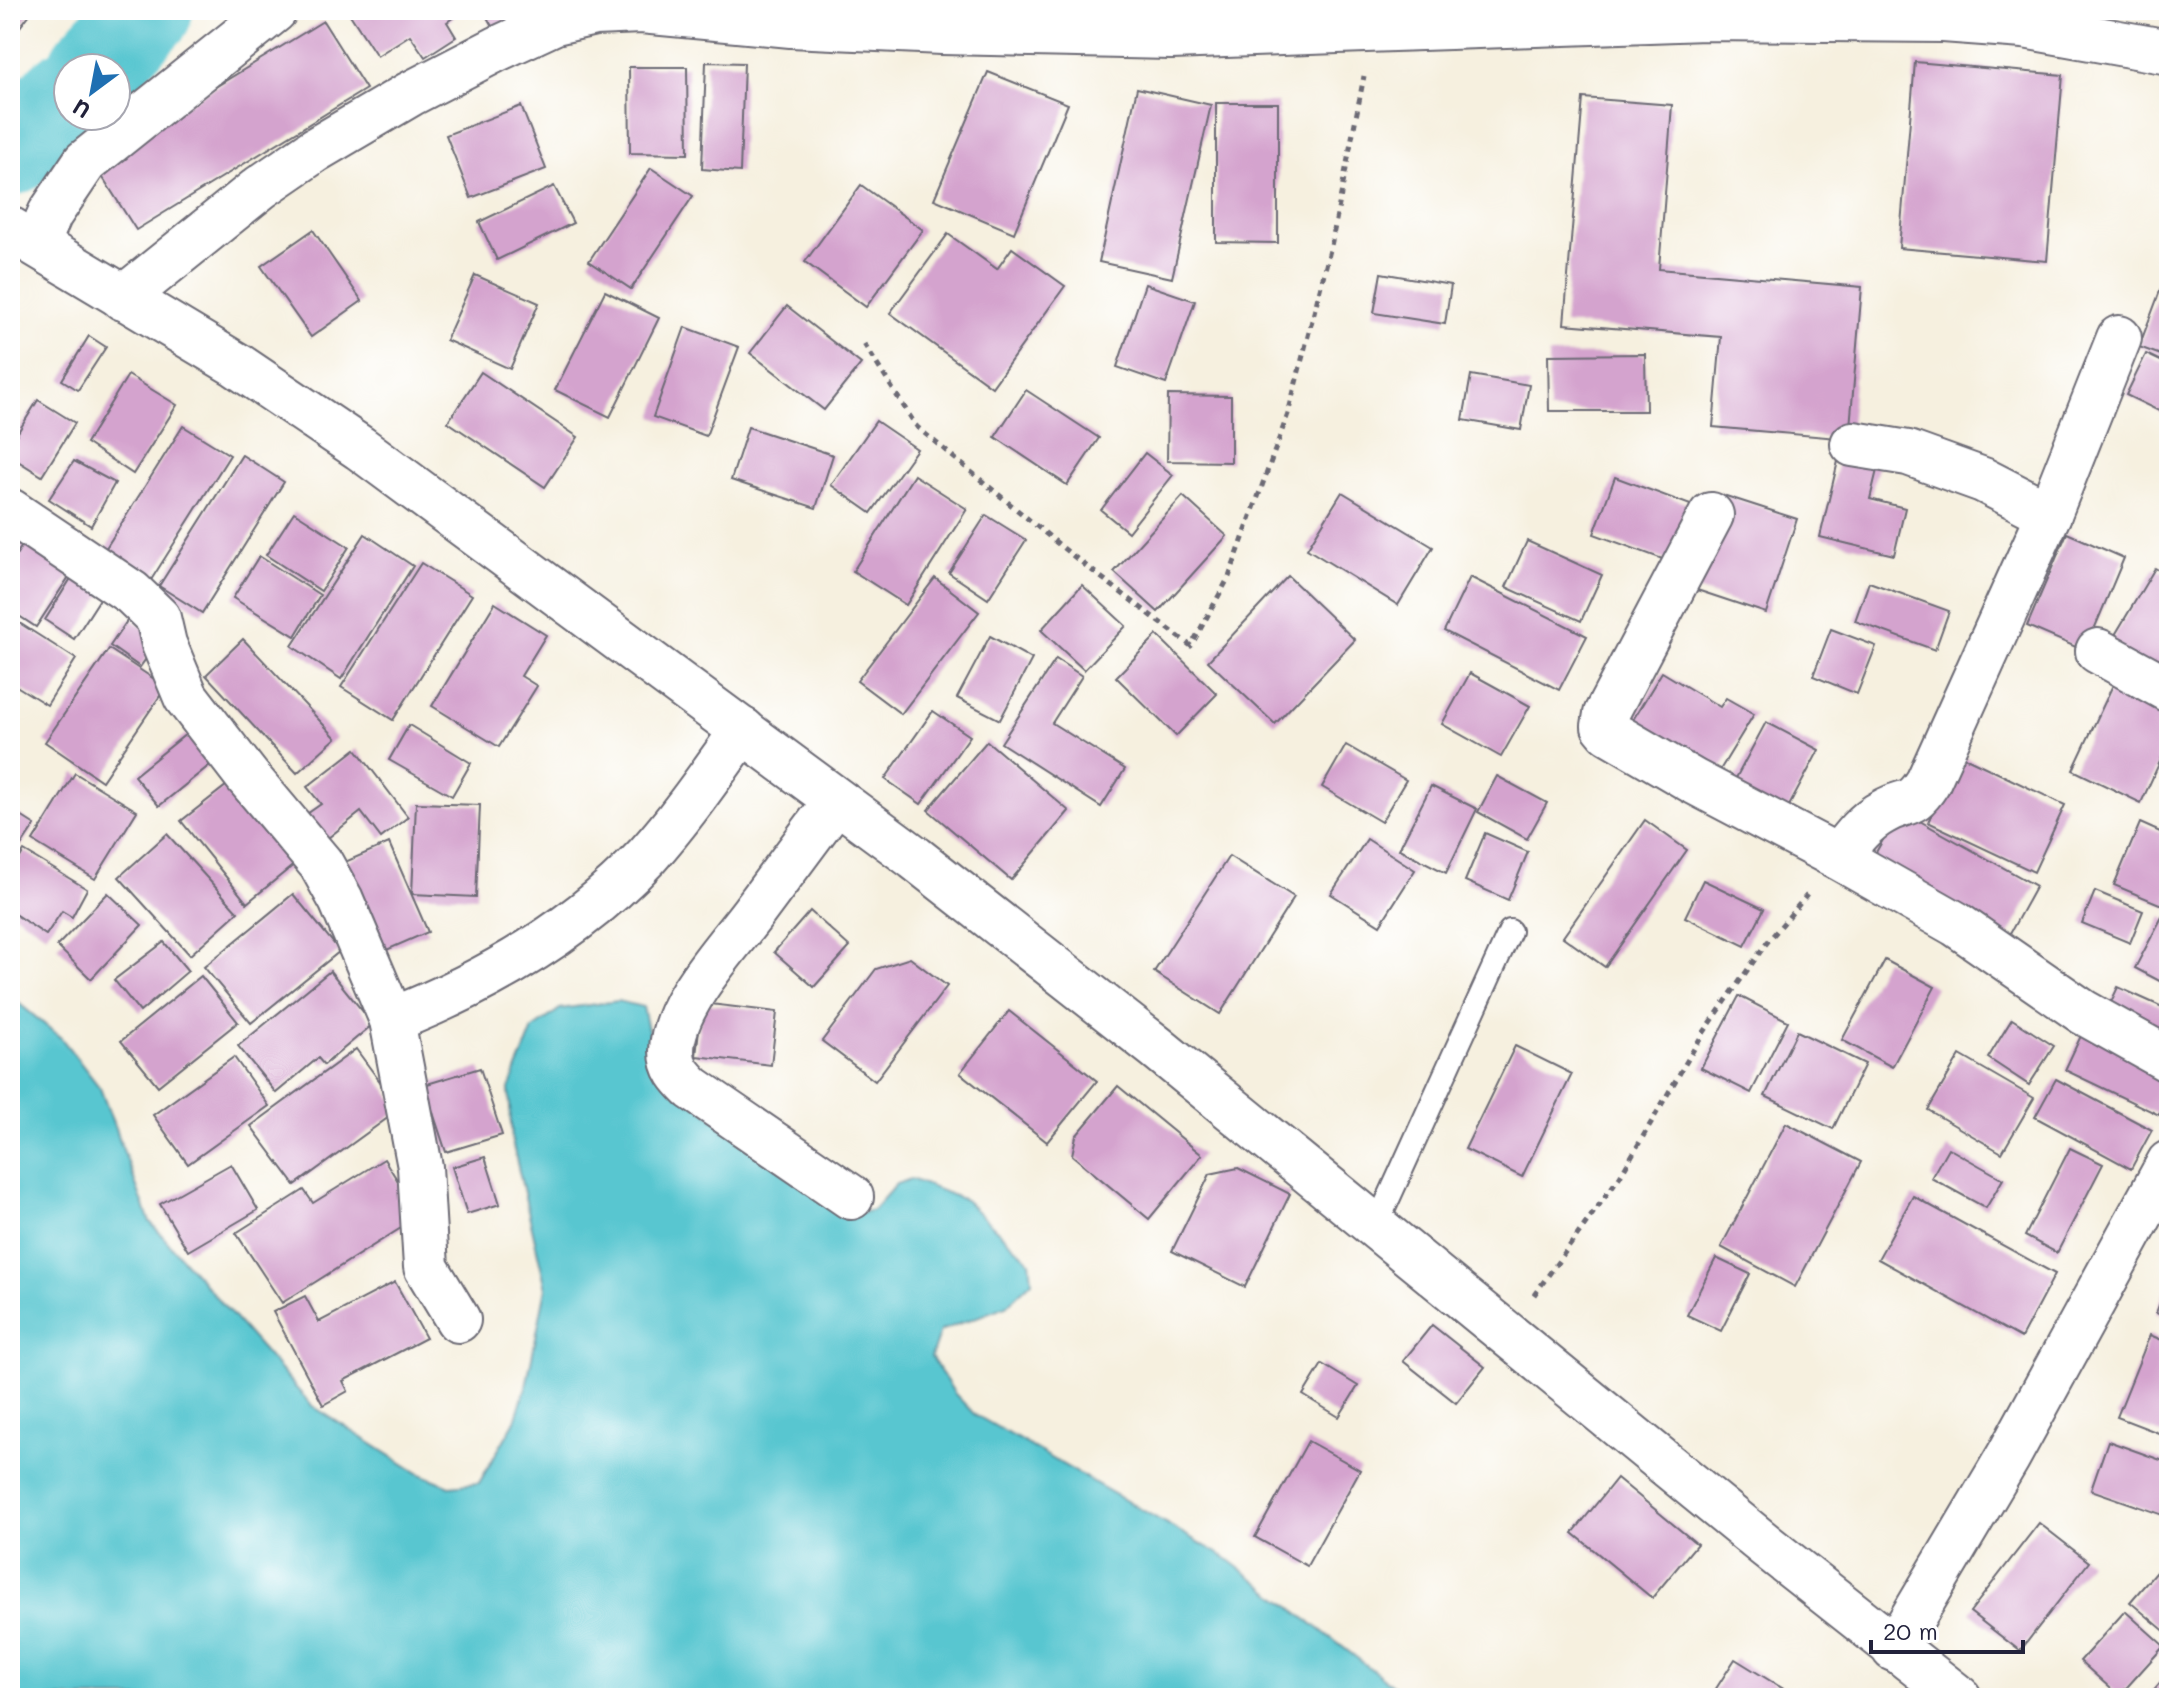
<svg xmlns="http://www.w3.org/2000/svg" width="2179" height="1708" viewBox="0 0 2179 1708" font-family="Mali,sans-serif">
	<style>
		.water { fill: #59c6d0; stroke: #3e7486; stroke-width: 2 }
		.lines { fill: none; stroke-linecap: round; stroke-linejoin: round }
		.river { stroke: #59c6d0; stroke-width: 92 }
		.building { fill: #d4a3ce }
		.service-casing { stroke: #6c6a74; stroke-width: 26 }
		.minor-casing { stroke: #6c6a74; stroke-width: 48 }
		.tertiary-casing { stroke: #6c6a74; stroke-width: 48 }
		.path { stroke: #6c6a74; stroke-width: 5; stroke-dasharray: 6 6; stroke-linecap: butt }
		.service { stroke: #fff; stroke-width: 22 }
		.minor { stroke: #fff; stroke-width: 44 }
		.tertiary { stroke: #fff; stroke-width: 44 }
	</style>
	<rect width="100%" height="100%" fill="#fff"/>
	<filter id="ink" filterUnits="userSpaceOnUse"><feTurbulence type="fractalNoise" baseFrequency=".0125" numOctaves="2"/><feDisplacementMap in="SourceGraphic" scale="16" xChannelSelector="R" yChannelSelector="G"/><feConvolveMatrix kernelMatrix="1 2 1 2 8 2 1 2 1" color-interpolation-filters="sRGB"/></filter>
	<filter id="wash" filterUnits="userSpaceOnUse"><feTurbulence type="fractalNoise" baseFrequency=".006" numOctaves="4" result="noise"/><feDisplacementMap in="SourceGraphic" scale="32" xChannelSelector="R" yChannelSelector="G"/><feGaussianBlur stdDeviation="1.8" result="paint"/><feColorMatrix in="noise" values="0 0 0 0 0 0 0 0 0 0 0 0 0 0 0 0 0 1.4 0 .05"/><feComposite in="paint" operator="in"/></filter>
	<g filter="url(#wash)">
		<rect width="100%" height="100%" fill="#f6f0df"/>
		<path class="water" d="M10 996 61 1038 100 1088 150 1222 311 1405 418 1473 450 1486 479 1483 515 1421 526 1387 546 1288 512 1141 509 1089 533 1029 560 1009 618 1001 643 1007 649 1034 668 1084 847 1216 873 1210 896 1184 911 1179 965 1200 1030 1261 1032 1281 1006 1306 940 1331 931 1357 955 1394 974 1414 1228 1559 1409 1698H10Z"/>
		<g class="lines">
			<g class="river">
				<path d="M94 68 147 10"/>
				<path d="M10 150 68 95"/>
			</g>
		</g>
		<g id="blocks">
			<g class="building">
				<path d="M10 10H33L16 32 10 27Z"/>
				<path d="M347 10H464L447 22 456 37 425 57 410 35 377 56Z"/>
				<path d="M483 10H527L493 28Z"/>
				<path d="M323 21 366 89 136 230 93 162Z"/>
				<path d="M706 62 744 63 740 172 702 169Z"/>
				<path d="M1915 62 2063 75 2047 261 1899 248Z"/>
				<path d="M629 67H687L688 154 630 153Z"/>
				<path d="M988 72 1068 104 1014 233 934 199Z"/>
				<path d="M1137 88 1211 105 1172 278 1099 262Z"/>
				<path d="M1583 98 1672 105 1659 269 1862 287 1849 439 1713 427 1721 337 1564 324Z"/>
				<path d="M1216 103H1278V243L1216 242Z"/>
				<path d="M521 106 546 169 471 198 446 135Z"/>
				<path d="M651 168 693 196 631 289 589 261Z"/>
				<path d="M861 185 923 230 866 307 805 262Z"/>
				<path d="M554 186 573 223 497 260 479 222Z"/>
				<path d="M313 230 362 301 311 337 261 266Z"/>
				<path d="M948 234 997 269 1012 248 1065 286 992 387 890 313Z"/>
				<path d="M2169 267V358L2139 347Z"/>
				<path d="M1381 273 1451 285 1445 324 1374 313Z"/>
				<path d="M475 275 539 303 510 369 446 340Z"/>
				<path d="M1145 284 1195 301 1166 384 1117 367Z"/>
				<path d="M605 291 659 318 610 417 555 390Z"/>
				<path d="M787 306 861 364 824 410 750 353Z"/>
				<path d="M685 327 739 347 706 436 653 417Z"/>
				<path d="M89 336 106 347 78 390 62 380Z"/>
				<path d="M1645 354 1646 411H1549L1548 355Z"/>
				<path d="M2146 354 2169 365V416L2126 395Z"/>
				<path d="M481 372 578 437 545 487 448 422Z"/>
				<path d="M128 375 177 405 133 474 86 443Z"/>
				<path d="M1471 375 1529 385 1521 430 1463 420Z"/>
				<path d="M1026 390 1099 438 1067 485 995 437Z"/>
				<path d="M1168 395 1231 396V462L1167 461Z"/>
				<path d="M38 400 75 423 42 476 10 456V445Z"/>
				<path d="M876 421 917 449 871 513 831 485Z"/>
				<path d="M183 426 230 455 146 588 99 559Z"/>
				<path d="M748 427 833 455 816 508 731 480Z"/>
				<path d="M1145 453 1173 475 1128 532 1101 510Z"/>
				<path d="M242 455 284 482 202 613 159 586Z"/>
				<path d="M1839 457 1878 466 1870 499 1905 508 1894 555 1820 537Z"/>
				<path d="M74 461 115 483 91 526 49 499Z"/>
				<path d="M914 475 967 509 906 605 853 571Z"/>
				<path d="M1615 477 1696 507 1676 564 1594 534Z"/>
				<path d="M1342 492 1433 547 1398 605 1307 549Z"/>
				<path d="M1183 496 1227 536 1158 612 1114 572Z"/>
				<path d="M1726 496 1797 519 1766 613 1694 589Z"/>
				<path d="M294 512 349 547 321 591 266 555Z"/>
				<path d="M986 515 1026 540 988 599 949 573Z"/>
				<path d="M2067 533 2124 558 2085 651 2027 626Z"/>
				<path d="M365 534 413 566 341 679 292 646Z"/>
				<path d="M26 539 74 569 36 627 10 610V565Z"/>
				<path d="M1527 541 1602 575 1581 621 1506 587Z"/>
				<path d="M259 556 320 595 295 636 233 598Z"/>
				<path d="M421 563 472 595 393 720 341 687Z"/>
				<path d="M2155 568 2169 576V655L2158 674 2109 645Z"/>
				<path d="M75 572 105 591 74 639 45 620Z"/>
				<path d="M1288 576 1355 640 1275 724 1208 661Z"/>
				<path d="M1470 577 1587 636 1559 690 1444 631Z"/>
				<path d="M935 578 979 612 901 714 857 681Z"/>
				<path d="M1869 582 1949 611 1935 650 1855 621Z"/>
				<path d="M1082 585 1126 626 1084 670 1041 630Z"/>
				<path d="M495 603 546 635 521 676 537 686 499 747 432 706Z"/>
				<path d="M10 617 76 659 47 705 10 682Z"/>
				<path d="M129 618 160 639 140 667 110 646Z"/>
				<path d="M1831 629 1876 646 1857 694 1813 676Z"/>
				<path d="M1157 635 1217 694 1176 736 1116 677Z"/>
				<path d="M990 636 1032 659 1000 720 957 698Z"/>
				<path d="M243 639 336 738 297 773 206 675Z"/>
				<path d="M109 649 166 687 102 781 45 742Z"/>
				<path d="M1056 659 1082 676 1052 723 1125 769 1101 807 1001 743Z"/>
				<path d="M1662 672 1720 707 1726 698 1754 714 1717 775 1631 723Z"/>
				<path d="M2119 672 2169 696V742L2141 803 2073 770Z"/>
				<path d="M1470 673 1530 706 1501 757 1442 724Z"/>
				<path d="M933 711 970 736 921 804 885 779Z"/>
				<path d="M1766 722 1819 750 1781 821 1728 793Z"/>
				<path d="M409 725 471 763 452 796 389 760Z"/>
				<path d="M186 734 211 764 159 806 134 776Z"/>
				<path d="M987 741 1069 811 1011 880 928 810Z"/>
				<path d="M1346 745 1406 780 1381 822 1322 787Z"/>
				<path d="M356 749 408 817 381 838 361 812 314 849 294 823 321 804 307 787Z"/>
				<path d="M1960 755 2065 805 2034 872 1928 822Z"/>
				<path d="M75 773 137 811 95 879 33 841Z"/>
				<path d="M1497 776 1547 803 1527 839 1478 812Z"/>
				<path d="M231 782 296 863 247 903 181 821Z"/>
				<path d="M1431 786 1477 809 1446 873 1399 849Z"/>
				<path d="M416 803 480 805 476 897 412 894Z"/>
				<path d="M2169 803V826L2161 824Z"/>
				<path d="M10 809 35 825 10 863Z"/>
				<path d="M1900 810 2036 886 2004 944 1867 868Z"/>
				<path d="M1645 820 1687 850 1605 967 1563 937Z"/>
				<path d="M2140 823 2169 836V908L2114 885Z"/>
				<path d="M1485 833 1528 852 1508 900 1465 881Z"/>
				<path d="M167 834 238 912 190 955 119 877Z"/>
				<path d="M1367 839 1415 870 1380 925 1331 894Z"/>
				<path d="M389 843 428 932 382 952 338 865Z"/>
				<path d="M24 851 87 889 72 917 62 911 46 935 10 911V874Z"/>
				<path d="M1229 856 1294 897 1220 1014 1154 972Z"/>
				<path d="M1703 880 1764 909 1745 946 1685 917Z"/>
				<path d="M2095 891 2143 911 2130 943 2082 923Z"/>
				<path d="M108 893 142 925 91 979 57 946Z"/>
				<path d="M293 894 340 951 251 1023 204 967Z"/>
				<path d="M810 911 850 947 814 987 774 952Z"/>
				<path d="M2162 917 2169 921V986L2135 968Z"/>
				<path d="M164 942 188 971 140 1012 114 980Z"/>
				<path d="M910 958 947 986 875 1081 822 1041 876 969Z"/>
				<path d="M1885 960 1935 987 1892 1067 1842 1040Z"/>
				<path d="M330 971 373 1024 324 1065 318 1058 276 1093 238 1046Z"/>
				<path d="M201 976 238 1022 158 1086 121 1041Z"/>
				<path d="M2118 987 2169 1010V1052L2102 1021Z"/>
				<path d="M1739 996 1788 1021 1751 1093 1701 1068Z"/>
				<path d="M702 1003 777 1012 771 1065 696 1056Z"/>
				<path d="M1009 1011 1097 1081 1047 1142 960 1073Z"/>
				<path d="M2012 1019 2054 1046 2029 1085 1988 1058Z"/>
				<path d="M2085 1027 2169 1067V1094L2159 1115 2065 1070Z"/>
				<path d="M1797 1031 1865 1064 1833 1129 1765 1096Z"/>
				<path d="M1515 1046 1572 1074 1522 1177 1465 1149Z"/>
				<path d="M356 1049 400 1109 295 1185 251 1126Z"/>
				<path d="M1960 1055 2034 1098 2002 1153 1928 1110Z"/>
				<path d="M234 1057 269 1106 188 1164 153 1115Z"/>
				<path d="M480 1068 502 1135 446 1152 424 1085Z"/>
				<path d="M2056 1079 2152 1130 2131 1169 2035 1117Z"/>
				<path d="M1118 1086 1202 1155 1149 1219 1072 1155 1076 1136Z"/>
				<path d="M1786 1123 1861 1162 1795 1287 1721 1247Z"/>
				<path d="M1948 1148 2003 1179 1986 1208 1931 1178Z"/>
				<path d="M2070 1148 2103 1164 2057 1253 2025 1236Z"/>
				<path d="M485 1157 500 1204 467 1214 452 1167Z"/>
				<path d="M384 1159 420 1216 282 1303 236 1233 304 1190 313 1203Z"/>
				<path d="M231 1164 258 1210 188 1251 160 1204Z"/>
				<path d="M1238 1168 1290 1194 1245 1287 1172 1251 1210 1174Z"/>
				<path d="M1913 1196 2055 1274 2021 1338 1878 1259Z"/>
				<path d="M1716 1258 1750 1274 1721 1331 1687 1315Z"/>
				<path d="M2169 1279V1318L2156 1313Z"/>
				<path d="M395 1282 426 1338 343 1381 348 1391 323 1405 273 1312 305 1296 319 1322Z"/>
				<path d="M1432 1325 1485 1367 1456 1403 1403 1361Z"/>
				<path d="M2150 1335 2169 1343V1437L2117 1417Z"/>
				<path d="M1322 1364 1358 1386 1339 1417 1303 1395Z"/>
				<path d="M1308 1441 1360 1470 1307 1566 1255 1537Z"/>
				<path d="M2108 1441 2169 1463V1517L2091 1490Z"/>
				<path d="M1617 1478 1697 1544 1652 1598 1573 1533Z"/>
				<path d="M2039 1523 2089 1562 2020 1651 1970 1612Z"/>
				<path d="M2169 1557V1633L2168 1634 2130 1602Z"/>
				<path d="M2125 1611 2164 1646 2119 1696 2080 1661Z"/>
				<path d="M1735 1659 1798 1698H1710Z"/>
				<path d="M2169 1672V1698H2156L2151 1693Z"/>
			</g>
		</g>
	</g>
	<g filter="url(#ink)">
		<use href="#blocks" fill-opacity="0" stroke="#6c6a74" stroke-width="2"/>
		<g class="lines">
			<g class="service-casing">
				<path id="service" d="M1376 1226 1510 931"/>
			</g>
			<g class="minor-casing">
				<g id="minor">
					<path d="M37 244 50 214 85 162 275 10"/>
					<path d="M123 298 261 187 315 150 410 94 497 49 555 22 594 13 641 11 791 25 942 32 1171 37 1705 18 1943 20 2024 26 2169 52"/>
					<path d="M1853 444 1908 453 1983 480 2049 514"/>
					<path d="M10 511 132 593 158 618 164 644 186 697 247 776 321 864 341 900 392 1020"/>
					<path d="M1711 515 1606 714 1604 726 1609 732 1693 781 1838 857 1956 924 2083 1012 2169 1060"/>
					<path d="M2098 651 2169 690"/>
					<path d="M836 801C809 837 782 874 755 910 728 947 672 1004 672 1051 672 1068 681 1077 692 1088L851 1197"/>
					<path d="M1838 857C1851 840 1864 822 1883 812 1907 798 1911 809 1928 782L2049 514 2119 338"/>
					<path d="M458 1320 426 1267 420 1167 392 1020C486 983 577 931 647 856 682 817 712 773 743 730"/>
					<path d="M1894 1649 2008 1457 2169 1163"/>
				</g>
			</g>
			<g class="tertiary-casing">
				<path id="tertiary" d="M10 229 237 365 360 448 915 858 1156 1047 1765 1545 1959 1698"/>
			</g>
			<g class="path">
				<path d="M864 344 917 427 1068 552 1191 646 1229 577 1288 414 1331 246 1364 76"/>
				<path d="M1534 1295 1620 1176 1702 1035 1765 945 1807 895"/>
			</g>
			<use href="#service" class="service"/>
			<use href="#minor" class="minor"/>
			<use href="#tertiary" class="tertiary"/>
		</g>
	</g>
	<rect width="2179" height="1708" fill="none" stroke="#fff" stroke-width="40"/>
	<g transform="translate(92 92) rotate(212)"><circle r="38" fill="#ffffff" stroke="#a7a7b1" stroke-width="2"/>
	<path d="M0-6L14 30L0 20L-14 30Z" fill="#1f6fb2"/>
	<text y="-12" font-size="22" font-weight="bold" text-anchor="middle" fill="#22223b">U</text>
	</g>
	<path d="M1871 1640v12h152v-12" fill="none" stroke="#22223b" stroke-width="4"/>
	<text x="1883" y="1640" font-size="24" fill="#22223b" stroke="#ffffff" stroke-width="6" paint-order="stroke">20 m</text>
</svg>
